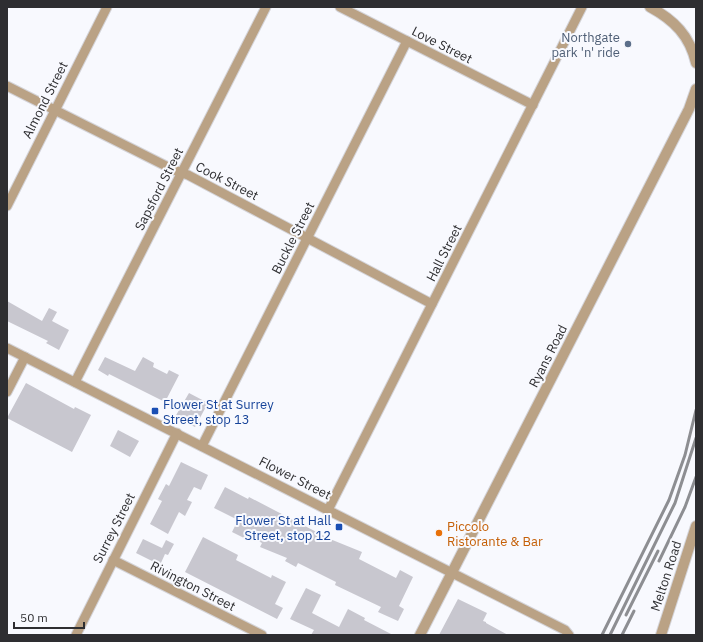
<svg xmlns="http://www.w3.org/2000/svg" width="703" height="642" viewBox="0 0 703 642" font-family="'IBM Plex Sans',sans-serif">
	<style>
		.building { fill: #c8c7cf }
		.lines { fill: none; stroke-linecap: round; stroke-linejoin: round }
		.minor-casing { stroke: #d4d4d9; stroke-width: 11 }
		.tertiary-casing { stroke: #d4d4d9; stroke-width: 12 }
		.minor { stroke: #baa285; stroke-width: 9 }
		.tertiary { stroke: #baa285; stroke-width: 10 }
		.rail { stroke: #8d8e92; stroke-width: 3 }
		.service-dot { fill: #5c6f8a; stroke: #f8f9fe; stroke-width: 1.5 }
		.transit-dot { fill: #1a4fb4; stroke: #f8f9fe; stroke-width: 1.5 }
		.food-dot { fill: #e8710a; stroke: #f8f9fe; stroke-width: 1.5 }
		.labels { text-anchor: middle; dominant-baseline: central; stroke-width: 4; stroke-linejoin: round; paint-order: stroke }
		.service-label { font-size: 13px; fill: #4e5e75; stroke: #f8f9fe; text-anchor: end }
		.street-label { font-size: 13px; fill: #2e2e31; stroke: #f8f9fe }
		.transit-label { font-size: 13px; fill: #164399; stroke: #f8f9fe; text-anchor: start }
		.food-label { font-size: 13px; fill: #c56008; stroke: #f8f9fe; text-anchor: start }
	</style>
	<rect width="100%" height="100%" fill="#f8f9fe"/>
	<g class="building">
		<path d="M7 301 42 321 49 308 57 312 52 321 69 330 59 350 46 343 48 341 7 321Z"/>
		<path d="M105 357 135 371 143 357 154 363 153 367 167 374 169 370 179 375 165 402 109 374 108 376 98 370Z"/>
		<path d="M26 383 74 409 75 407 91 415 72 452 7 418Z"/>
		<path d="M189 393 208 403 195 427 175 417Z"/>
		<path d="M118 430 139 441 130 457 110 446Z"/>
		<path d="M181 462 208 475 201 490 194 487 187 500 192 502 185 516 179 512 168 534 150 524 162 501 158 499 166 484 169 486Z"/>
		<path d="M225 487 248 499 249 497 330 539 362 552 359 559 396 578 400 570 413 577 399 606 404 609 398 621 378 612 381 607 335 585 336 582 298 563 296 567 285 561 287 558 260 547 262 543 247 535 246 539 232 532 238 520 214 508Z"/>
		<path d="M203 537 238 555 236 560 271 578 272 575 286 582 275 604 283 608 277 619 185 572Z"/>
		<path d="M143 539 162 548 166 540 174 544 168 555 165 554 160 565 136 553Z"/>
		<path d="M306 588 321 595 312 613 339 627 348 609 365 618 364 620 393 635H311L314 630 290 619Z"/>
		<path d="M458 599 487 613 483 621 486 622V623L508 635H439Z"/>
	</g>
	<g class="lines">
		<g class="minor-casing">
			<g id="minor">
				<path d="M340 7 533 105"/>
				<path d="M7 86 174 170 188 175 432 304"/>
				<path d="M7 206 107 7"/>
				<path d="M7 348 565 630 569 635"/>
				<path d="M75 382 266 7"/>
				<path d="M7 392 25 357"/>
				<path d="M202 446 407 41"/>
				<path d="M328 510 582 7"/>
				<path d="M113 560 262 635"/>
				<path d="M76 635 177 433"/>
			</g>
		</g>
		<g class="tertiary-casing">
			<g id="tertiary">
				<path d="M650 7C674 20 690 36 696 63"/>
				<path d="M420 635 689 109 696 89"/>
				<path d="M661 635 696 526"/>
			</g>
		</g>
		<use href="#minor" class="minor"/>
		<use href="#tertiary" class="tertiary"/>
		<g class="rail">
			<path d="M659 561 685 507 696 477"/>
			<path d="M626 615 658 551"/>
			<path d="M602 635 669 500 685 455 696 410"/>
			<path d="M610 635 675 503 696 438"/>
			<path d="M622 635 634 611"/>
		</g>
	</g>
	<circle class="service-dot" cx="628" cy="44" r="4"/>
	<g class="transit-dot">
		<rect x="151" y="407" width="8" height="8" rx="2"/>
		<rect x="335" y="523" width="8" height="8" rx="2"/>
	</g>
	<circle class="food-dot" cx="439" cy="533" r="4"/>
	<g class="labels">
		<g class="service-label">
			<text x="620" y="37">Northgate<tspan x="620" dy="15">park 'n' ride</tspan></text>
		</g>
		<g class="street-label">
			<text transform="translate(442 45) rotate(27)">Love Street</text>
			<text transform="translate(45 100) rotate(-63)">Almond Street</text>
			<text transform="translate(227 181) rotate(27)">Cook Street</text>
			<text transform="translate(159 189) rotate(-63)">Sapsford Street</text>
			<text transform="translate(293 238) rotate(-63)">Buckle Street</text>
			<text transform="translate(444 253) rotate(-63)">Hall Street</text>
			<text transform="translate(548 356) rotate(-63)">Ryans Road</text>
			<text transform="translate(295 478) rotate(27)">Flower Street</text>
			<text transform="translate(114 528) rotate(-63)">Surrey Street</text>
			<text transform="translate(666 576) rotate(-72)">Melton Road</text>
			<text transform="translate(193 586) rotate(27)">Rivington Street</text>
		</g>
		<g class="transit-label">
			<text x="163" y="404">Flower St at Surrey<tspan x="163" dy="15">Street, stop 13</tspan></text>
			<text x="331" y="520" text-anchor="end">Flower St at Hall<tspan x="331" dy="15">Street, stop 12</tspan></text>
		</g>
		<g class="food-label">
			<text x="447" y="526">Piccolo<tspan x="447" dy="15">Ristorante &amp; Bar</tspan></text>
		</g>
	</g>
	<rect width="703" height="642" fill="none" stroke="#2e2e31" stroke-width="16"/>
	<path d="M14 622v6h70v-6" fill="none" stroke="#2e2e31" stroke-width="2"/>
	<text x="20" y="622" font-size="12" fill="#2e2e31" stroke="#f8f9fe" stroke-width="3" paint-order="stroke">50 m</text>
</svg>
